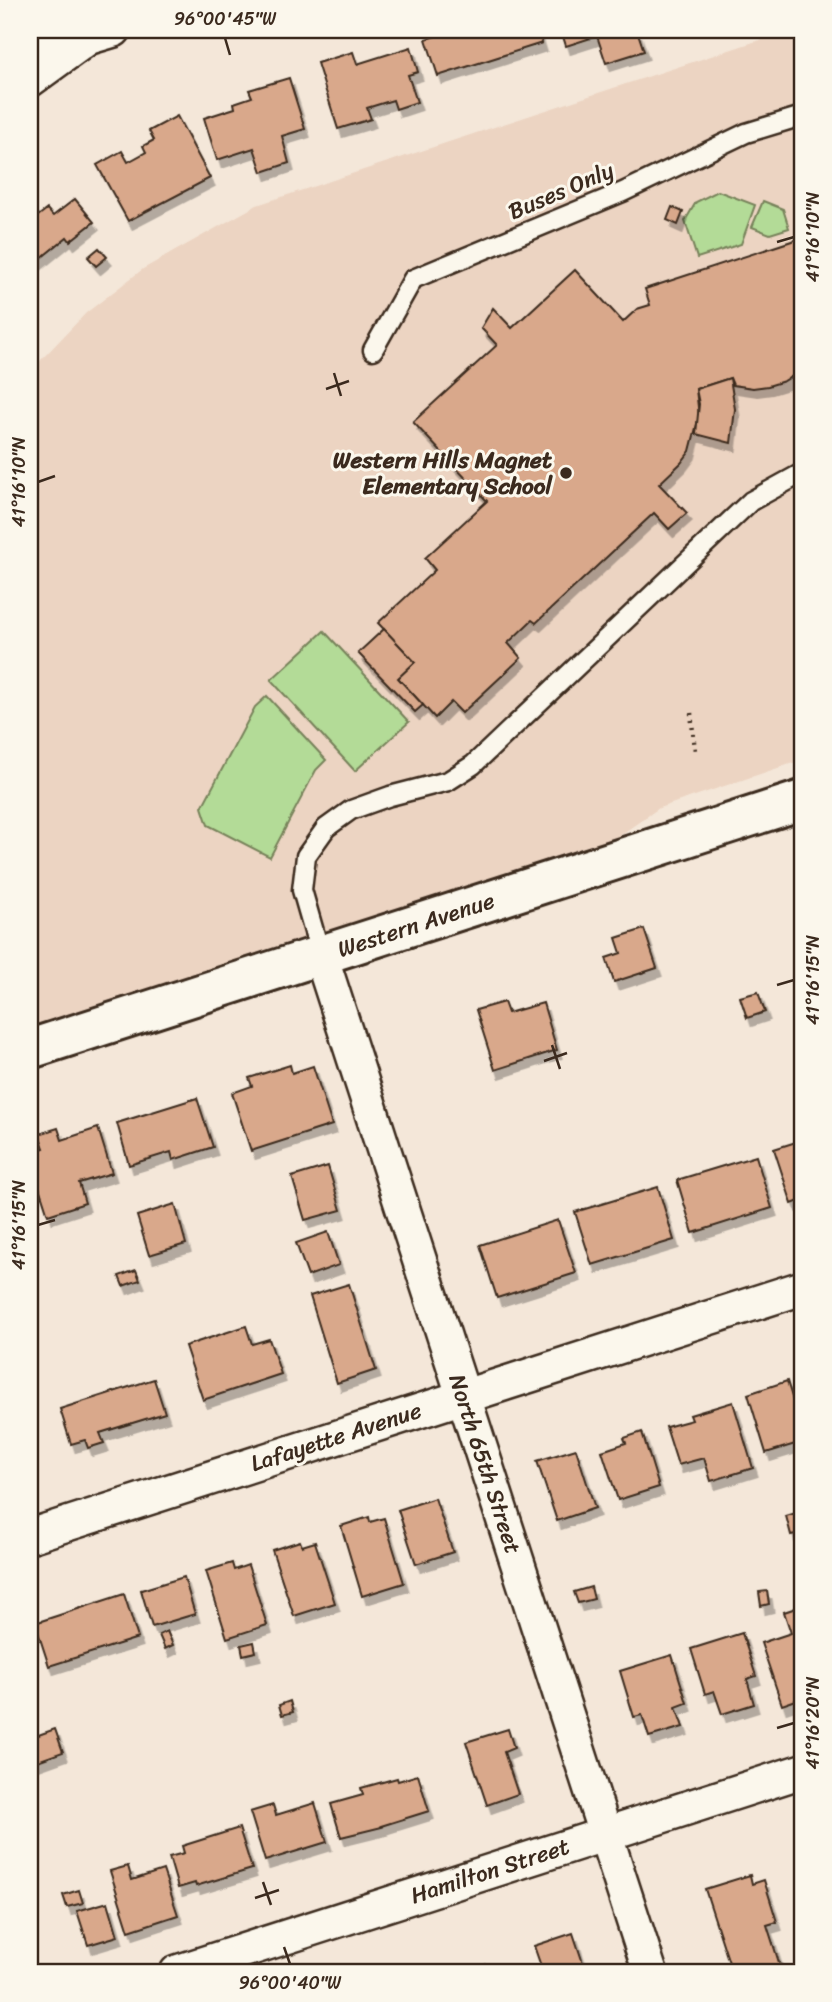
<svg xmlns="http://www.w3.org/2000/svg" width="832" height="2002" viewBox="0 0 832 2002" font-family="Sriracha,sans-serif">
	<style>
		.built { fill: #ecd4c2 }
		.green { fill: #b3db97; stroke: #77825a; stroke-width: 2 }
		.building { fill: #d9a88b; stroke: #3b2a1e; stroke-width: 2; filter: url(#shadow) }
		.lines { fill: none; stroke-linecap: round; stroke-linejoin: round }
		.lane-casing { stroke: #3b2a1e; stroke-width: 23 }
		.street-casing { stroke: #3b2a1e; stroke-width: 38 }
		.secondary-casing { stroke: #3b2a1e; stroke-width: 44 }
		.path { stroke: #3b2a1e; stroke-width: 4.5; stroke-dasharray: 2 5; stroke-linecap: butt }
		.lane { stroke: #fbf7ec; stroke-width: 18 }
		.street { stroke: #fbf7ec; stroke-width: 33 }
		.secondary { stroke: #fbf7ec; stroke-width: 38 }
		.ticks { fill: none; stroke: #3b2a1e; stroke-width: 2.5 }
		.poi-dot { fill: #3b2a1e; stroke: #fbf7ec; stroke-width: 2.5 }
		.labels { text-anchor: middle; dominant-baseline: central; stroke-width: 6; stroke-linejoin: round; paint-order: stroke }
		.street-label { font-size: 23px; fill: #3b2a1e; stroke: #fbf7ec }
		.poi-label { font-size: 23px; font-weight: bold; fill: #3b2a1e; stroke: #fbf7ec; text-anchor: end }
		.neatline { fill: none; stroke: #3b2a1e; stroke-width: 2.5 }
		.ticks-label { font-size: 18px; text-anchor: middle; fill: #3b2a1e }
	</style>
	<defs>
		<filter id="shadow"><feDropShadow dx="4.5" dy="8" stdDeviation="0" flood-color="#0004"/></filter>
	</defs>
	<rect width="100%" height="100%" fill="#f4e7d9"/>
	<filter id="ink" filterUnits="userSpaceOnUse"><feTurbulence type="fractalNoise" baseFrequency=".0143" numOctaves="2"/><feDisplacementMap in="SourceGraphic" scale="14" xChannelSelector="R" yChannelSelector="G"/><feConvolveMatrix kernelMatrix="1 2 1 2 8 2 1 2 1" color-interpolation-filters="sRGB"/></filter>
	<g filter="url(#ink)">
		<path class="built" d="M790 30H802V760L659 808 599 850 30 1030V376L39 362 86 313 143 269 257 205Z"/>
		<g class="green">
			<path d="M718 191 755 205 741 244 697 258 685 221 696 202Z"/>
			<path d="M763 201 783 209 789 228 770 234 752 227Z"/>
			<path d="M324 631 409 722 355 771 271 680Z"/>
			<path d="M267 696 326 760 316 770 270 857 208 825 202 807 255 707Z"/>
		</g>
		<g class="building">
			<path d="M448 30H538L542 43 438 76 426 39 448 32Z"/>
			<path d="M561 30H637L644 51 606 63 597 36 566 46Z"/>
			<path d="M411 47 418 72 408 75 417 102 396 109 393 100 367 108 371 119 338 129 317 63 353 52 357 64Z"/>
			<path d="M289 78 305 129 282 136 289 163 262 172 254 148 217 160 204 118 235 108 234 103 252 97 249 90Z"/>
			<path d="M177 116 210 178 128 221 97 165 122 151 128 162 146 152 143 146 154 140 149 131Z"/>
			<path d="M75 199 94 222 70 241 67 237 30 267V222L47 209 53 216Z"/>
			<path d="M672 207 683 212 678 225 667 220Z"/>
			<path d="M801 238 802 370 784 381 768 386 753 388 733 385 730 378 696 389 699 416 690 451 681 463 659 484 687 513 669 529 654 513 536 623 532 620 508 643 521 658 462 713 451 702 435 718 398 678 415 662 378 623 435 570 425 558 487 501 413 422 497 345 481 328 493 308 512 328 575 270 623 322 637 309 650 305 645 289Z"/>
			<path d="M99 248 107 257 96 266 88 257Z"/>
			<path d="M730 378 735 409 731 443 696 434 699 404 696 389Z"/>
			<path d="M384 629 415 662 398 678 423 705 415 712 358 653Z"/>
			<path d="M644 929 657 968 614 982 606 958 621 953 616 938Z"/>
			<path d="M758 992 765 1012 747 1018 740 997Z"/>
			<path d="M504 1002 508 1013 543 1003 557 1050 495 1070 476 1010Z"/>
			<path d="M290 1065 292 1073 313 1066 332 1125 251 1151 232 1093 252 1086 249 1078Z"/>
			<path d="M197 1098 213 1147 173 1160 171 1152 129 1165 117 1123Z"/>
			<path d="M58 1128 62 1140 98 1128 112 1173 79 1183 85 1203 48 1215 30 1159V1152L44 1148 39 1134Z"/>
			<path d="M802 1140V1200L792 1204 774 1149Z"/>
			<path d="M756 1156 772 1208 693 1233 677 1180Z"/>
			<path d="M328 1166 341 1210 305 1220 292 1177Z"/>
			<path d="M658 1187 674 1240 592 1265 575 1212Z"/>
			<path d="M175 1204 186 1244 149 1255 137 1216Z"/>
			<path d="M558 1220 576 1273 497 1298 480 1245Z"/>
			<path d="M328 1232 339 1265 308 1276 296 1243Z"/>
			<path d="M136 1270 140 1280 123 1286 119 1276Z"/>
			<path d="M349 1284 376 1370 337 1383 310 1296Z"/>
			<path d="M246 1326 252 1344 269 1339 281 1374 203 1400 185 1346Z"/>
			<path d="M154 1379 165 1413 100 1433 104 1443 88 1448 85 1440 71 1444 60 1409Z"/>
			<path d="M787 1381 802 1430V1442L766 1453 748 1394Z"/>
			<path d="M733 1402 753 1468 711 1481 704 1458 678 1465 666 1427 692 1420 690 1415Z"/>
			<path d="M642 1432 659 1487 618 1500 602 1451 626 1443 624 1438Z"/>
			<path d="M576 1449 595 1508 557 1521 537 1461Z"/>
			<path d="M435 1498 453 1552 416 1564 398 1510Z"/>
			<path d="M796 1513 800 1533 791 1535 786 1516Z"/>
			<path d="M369 1517 370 1522 384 1518 404 1583 362 1596 341 1526Z"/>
			<path d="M300 1541 302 1546 315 1542 335 1603 294 1616 272 1550Z"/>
			<path d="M232 1563 234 1570 248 1565 267 1625 227 1638 206 1571Z"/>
			<path d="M184 1577 195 1614 152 1627 141 1590Z"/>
			<path d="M591 1587 594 1599 578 1603 574 1592Z"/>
			<path d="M767 1591 769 1604 761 1606 759 1592Z"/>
			<path d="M124 1594 138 1638 49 1666 35 1623Z"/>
			<path d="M802 1606V1689L797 1691 799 1699 782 1705 761 1643 791 1633 784 1612Z"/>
			<path d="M167 1631 173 1645 165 1649 159 1635Z"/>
			<path d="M742 1633 756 1676 747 1679 754 1704 722 1714 714 1691 705 1694 691 1649Z"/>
			<path d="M254 1642 256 1652 243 1655 241 1645Z"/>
			<path d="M672 1655 687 1703 676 1707 683 1727 649 1737 642 1715 634 1717 620 1671Z"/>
			<path d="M290 1701 293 1712 282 1715 279 1705Z"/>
			<path d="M55 1729 63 1752 32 1763 30 1756V1738Z"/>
			<path d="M508 1729 514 1748 504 1752 518 1794 487 1805 466 1742Z"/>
			<path d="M418 1775 429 1811 381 1826 382 1827 341 1837 331 1804 363 1795 361 1788 397 1778 398 1781Z"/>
			<path d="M315 1803 327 1842 265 1861 250 1812 273 1805 276 1815Z"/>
			<path d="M239 1828 252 1869 196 1886 195 1883 178 1888 169 1857 184 1853 182 1846Z"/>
			<path d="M128 1866 132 1880 163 1870 178 1915 129 1931 110 1871Z"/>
			<path d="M750 1875 752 1884 764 1880 777 1922 767 1925 782 1972H732L705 1889Z"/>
			<path d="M79 1890 83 1903 67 1907 63 1895Z"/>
			<path d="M108 1902 118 1936 88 1945 77 1911Z"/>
			<path d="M573 1933 586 1972H543L534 1946Z"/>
			<path d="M488 1964 491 1972H461Z"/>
		</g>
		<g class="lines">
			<g class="lane-casing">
				<g id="lane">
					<path d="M373 350 413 279 623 192 746 133 802 116"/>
					<path d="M321 956 302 890 306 856 326 828 351 810 390 796 448 781 473 765 751 501 802 473"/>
				</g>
			</g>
			<g class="street-casing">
				<g id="street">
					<path d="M30 45 87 38 114 30"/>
					<path d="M30 80 85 40"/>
					<path d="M321 956 650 1972"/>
					<path d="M30 1536 802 1288"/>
					<path d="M177 1972 802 1771"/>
				</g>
			</g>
			<g class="secondary-casing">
				<path id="secondary" d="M30 1049 802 800"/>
			</g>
			<path class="path" d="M691 713 695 751"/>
			<use href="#lane" class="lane"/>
			<use href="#street" class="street"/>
			<use href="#secondary" class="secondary"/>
		</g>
	</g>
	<path class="ticks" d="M225 38 230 55M777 242 794 237M334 373 341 396M326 389 349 381M38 482 55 476M777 985 794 980M552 1045 560 1069M544 1061 567 1053M38 1225 55 1220M777 1728 794 1723M263 1882 271 1905M255 1898 279 1890M284 1947 290 1964"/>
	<circle class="poi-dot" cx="566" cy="473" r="7"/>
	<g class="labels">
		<g class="street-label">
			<text transform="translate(561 191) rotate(-23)">Buses Only</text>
			<text transform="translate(416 925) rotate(-18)">Western Avenue</text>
			<text transform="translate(336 1437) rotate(-18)">Lafayette Avenue</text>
			<text transform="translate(485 1464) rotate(72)">North 65th Street</text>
			<text transform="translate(490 1871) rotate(-18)">Hamilton Street</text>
		</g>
		<g class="poi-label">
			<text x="552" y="460">Western Hills Magnet<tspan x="552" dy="26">Elementary School</tspan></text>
		</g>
	</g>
	<rect width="832" height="2002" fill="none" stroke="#fbf7ec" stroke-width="77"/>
	<rect x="38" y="38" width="756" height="1926" class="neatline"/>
	<g class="ticks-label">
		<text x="225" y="25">96°00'45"W</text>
		<text transform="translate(813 237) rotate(-90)" y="6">41°16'10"N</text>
		<text transform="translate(19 482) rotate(-90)" y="6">41°16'10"N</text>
		<text transform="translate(813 980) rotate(-90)" y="6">41°16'15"N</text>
		<text transform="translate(19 1225) rotate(-90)" y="6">41°16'15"N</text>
		<text transform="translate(813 1723) rotate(-90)" y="6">41°16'20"N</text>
		<text x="290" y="1989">96°00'40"W</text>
	</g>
</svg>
